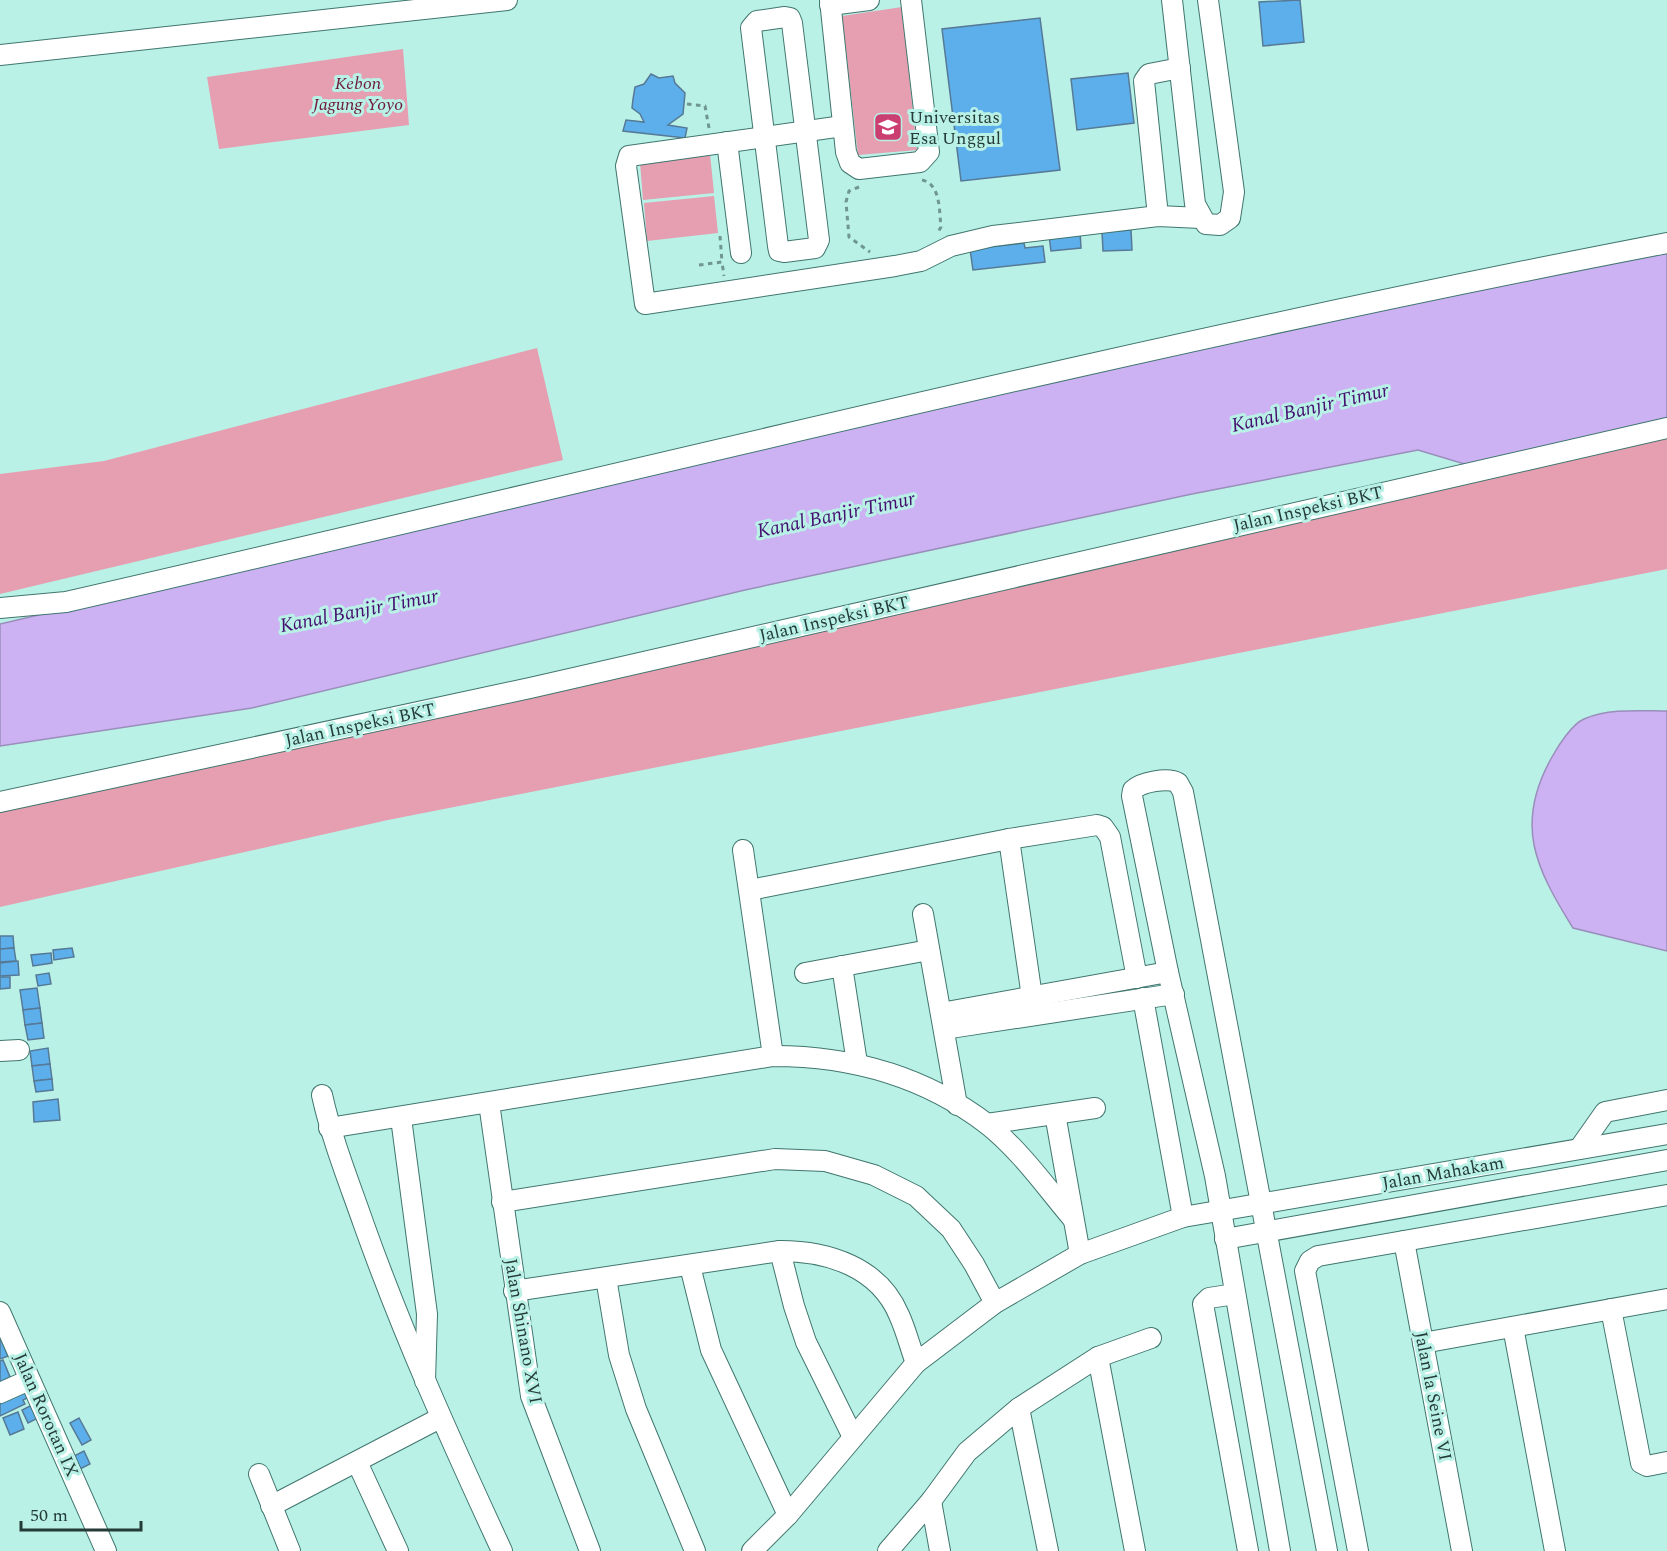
<svg xmlns="http://www.w3.org/2000/svg" width="1667" height="1551" viewBox="0 0 1667 1551" font-family="Spectral,serif">
	<style>
		.green { fill: #e59fb0 }
		.water { fill: #ccb1f3; stroke: #9a8ebb; stroke-width: 1.5 }
		.building { fill: #5dafec; stroke: #567995; stroke-width: 1.5 }
		.lines { fill: none; stroke-linecap: round; stroke-linejoin: round }
		.minor-casing { stroke: #40766e; stroke-width: 22 }
		.path { stroke: #6f9790; stroke-width: 3; stroke-dasharray: 4.5 4.5; stroke-linecap: butt }
		.minor { stroke: #fff; stroke-width: 20 }
		.labels { text-anchor: middle; dominant-baseline: central; stroke-width: 6; stroke-linejoin: round; paint-order: stroke }
		.park-label { font-size: 18px; font-style: italic; fill: #6d1938; stroke: #b9f1e7 }
		.poi-label { font-size: 18px; fill: #243b37; stroke: #b9f1e7; text-anchor: start }
		.street-label { font-size: 18px; fill: #243b37; stroke: #b9f1e7 }
		.water-label { font-size: 20px; font-style: italic; fill: #440f6f; stroke: #b9f1e7 }
	</style>
	<rect width="100%" height="100%" fill="#b9f1e7"/>
	<g class="green">
		<path d="M902 7 917 150 858 155 842 16Z"/>
		<path d="M403 49 409 125 219 149 207 77Z"/>
		<path d="M710 154 714 193 643 200 640 162Z"/>
		<path d="M714 196 718 233 647 241 644 203Z"/>
		<path d="M537 348 563 460 0 594V474L104 461Z"/>
		<path d="M1667 428V569L388 820 0 907V800Z"/>
	</g>
	<g class="water">
		<path d="M1667 247V428L1481 469 1418 450 1192 494 745 590 252 708 0 746V624L1060 375Z"/>
		<path d="M1667 711V951L1573 928C1535 867 1514 824 1552 757 1558 746 1572 724 1584 719 1609 708 1641 711 1667 711Z"/>
	</g>
	<g class="building">
		<path d="M1300 0 1304 42 1263 46 1259 2Z"/>
		<path d="M1040 18 1060 170 961 181 942 29Z"/>
		<path d="M1128 73 1134 123 1077 130 1071 79Z"/>
		<path d="M651 74 659 78 673 76 675 83 685 93 683 114 668 125 687 128 685 138 623 131 626 120 644 122 640 114 632 108 633 99 635 87 644 84Z"/>
		<path d="M1131 230 1132 250 1103 251 1102 232Z"/>
		<path d="M1080 231 1081 248 1051 251 1049 235Z"/>
		<path d="M1024 243 1025 248 1043 246 1045 262 973 270 970 249Z"/>
		<path d="M0 936H13L14 948 0 949Z"/>
		<path d="M14 948 16 961 0 962V949Z"/>
		<path d="M72 948 74 957 54 960 53 950Z"/>
		<path d="M51 953 52 963 33 966 31 955Z"/>
		<path d="M18 961 19 975 0 976V963Z"/>
		<path d="M49 973 51 984 38 986 36 975Z"/>
		<path d="M0 977H10V988L0 989Z"/>
		<path d="M37 988 40 1008 23 1010 20 990Z"/>
		<path d="M40 1008 42 1023 25 1025 23 1010Z"/>
		<path d="M42 1023 44 1038 28 1040 25 1025Z"/>
		<path d="M48 1048 50 1064 32 1066 30 1051Z"/>
		<path d="M50 1064 52 1079 34 1081 32 1066Z"/>
		<path d="M52 1079 53 1090 36 1092 34 1081Z"/>
		<path d="M58 1099 60 1120 34 1122 33 1102Z"/>
		<path d="M0 1337 8 1356 0 1359Z"/>
		<path d="M3 1360 10 1377 0 1382V1361Z"/>
		<path d="M25 1387 29 1397 23 1400 25 1404 0 1416V1395Z"/>
		<path d="M32 1405 38 1418 28 1423 22 1410Z"/>
		<path d="M18 1412 24 1429 10 1435 3 1418Z"/>
		<path d="M79 1418 91 1440 82 1445 70 1423Z"/>
		<path d="M84 1451 90 1464 80 1469 74 1456Z"/>
	</g>
	<g class="lines">
		<g class="minor-casing">
			<g id="minor">
				<path d="M830 0 846 152 850 163 859 169 920 162 929 152 911 0"/>
				<path d="M1172 0 1195 204 1206 224 1220 225 1230 218 1234 192 1208 0"/>
				<path d="M830 5 869 0"/>
				<path d="M785 17 790 18 792 23 819 240 815 248 784 252 779 251 778 246 751 28 757 21Z"/>
				<path d="M0 55 507 0"/>
				<path d="M843 126 629 156 626 166 645 304 895 266 921 261 951 246 993 236 1158 216 1201 218"/>
				<path d="M727 142 741 253"/>
				<path d="M1158 216 1144 81 1149 74 1180 68"/>
				<path d="M0 608 66 602C599 480 1130 346 1667 243"/>
				<path d="M0 802 530 688 1667 428"/>
				<path d="M1009 839 1032 997"/>
				<path d="M743 850 773 1056"/>
				<path d="M750 890 1009 839 1097 825 1103 827 1110 837 1137 978"/>
				<path d="M923 914 957 1105"/>
				<path d="M842 966 857 1063"/>
				<path d="M805 973 929 950"/>
				<path d="M941 1013 1168 972"/>
				<path d="M944 1029 1174 994"/>
				<path d="M0 1051 19 1050"/>
				<path d="M322 1095C332 1140 349 1182 364 1225 404 1337 452 1443 502 1551"/>
				<path d="M489 1103 531 1396 590 1551"/>
				<path d="M1055 1114 1080 1254"/>
				<path d="M401 1118 427 1314 425 1381"/>
				<path d="M987 1124 1095 1108"/>
				<path d="M329 1128 773 1056C850 1056 924 1076 987 1124 1020 1150 1046 1187 1073 1219"/>
				<path d="M1579 1149 1605 1112 1667 1100"/>
				<path d="M502 1202 775 1159 825 1161 874 1175 916 1196 951 1229 974 1264 995 1303"/>
				<path d="M1183 1217 1667 1134"/>
				<path d="M1225 1239 1667 1160"/>
				<path d="M1404 1241 1462 1551"/>
				<path d="M780 1251 794 1306 806 1342 853 1437"/>
				<path d="M690 1266 711 1350 788 1515"/>
				<path d="M606 1278 619 1355 636 1409 695 1551"/>
				<path d="M514 1291 780 1251C828 1251 879 1267 899 1315 906 1330 910 1347 916 1363"/>
				<path d="M1235 1294 1209 1298 1203 1304 1248 1551"/>
				<path d="M1611 1309 1641 1463 1647 1466 1667 1462"/>
				<path d="M0 1312 106 1551"/>
				<path d="M1513 1327 1555 1551"/>
				<path d="M1423 1343 1667 1299"/>
				<path d="M1098 1357 1135 1551"/>
				<path d="M0 1393 29 1380"/>
				<path d="M1019 1408 1048 1551"/>
				<path d="M357 1462 398 1551"/>
				<path d="M259 1474 290 1551"/>
				<path d="M931 1501 940 1551"/>
				<path d="M271 1506 440 1418"/>
				<path d="M752 1551 788 1515 916 1363 995 1303 1080 1254 1183 1217 1143 998"/>
				<path d="M888 1551 931 1501 967 1452 1019 1408 1098 1357 1151 1338"/>
				<path d="M1280 1551 1215 1176 1168 972 1132 796 1133 790C1141 782 1168 777 1178 783L1183 792 1327 1551"/>
				<path d="M1358 1551 1305 1271 1310 1261 1318 1256 1667 1195"/>
			</g>
		</g>
		<g class="path">
			<path d="M687 104 705 106 709 128"/>
			<path d="M922 180C941 184 939 211 941 227L938 232"/>
			<path d="M859 187 849 191 846 202 849 237 870 252"/>
			<path d="M720 236 722 262"/>
			<path d="M699 265 722 262 724 276"/>
		</g>
		<use href="#minor" class="minor"/>
	</g>
	<defs>
		<g id="university-square" transform="scale(1.5)"><rect x="-9" y="-9" width="18" height="18" rx="4" fill="#ca3e70" stroke="#b9f1e7"/><path d="M0-5L7-2L0 1L-7-2ZM-4 1L0 2.5L4 1V4Q0 6-4 4Z" fill="#fff"/></g>
	</defs>
	<g fill-rule="evenodd">
		<use href="#university-square" x="888" y="127"/>
	</g>
	<g class="labels">
		<g class="park-label">
			<text x="358" y="83">Kebon<tspan x="358" dy="21">Jagung Yoyo</tspan></text>
		</g>
		<g class="poi-label">
			<text x="909" y="117">Universitas<tspan x="909" dy="21">Esa Unggul</tspan></text>
		</g>
		<g class="street-label">
			<text transform="translate(1308 509) rotate(-13)">Jalan Inspeksi BKT</text>
			<text transform="translate(834 619) rotate(-13)">Jalan Inspeksi BKT</text>
			<text transform="translate(360 725) rotate(-12)">Jalan Inspeksi BKT</text>
			<text transform="translate(1443 1173) rotate(-10)">Jalan Mahakam</text>
			<text transform="translate(523 1331) rotate(80)">Jalan Shinano XVI</text>
			<text transform="translate(1433 1396) rotate(79)">Jalan la Seine VI</text>
			<text transform="translate(46 1415) rotate(66)">Jalan Rorotan IX</text>
		</g>
		<g class="water-label">
			<text transform="translate(1310 408) rotate(-13)">Kanal Banjir Timur</text>
			<text transform="translate(836 515) rotate(-12)">Kanal Banjir Timur</text>
			<text transform="translate(359 611) rotate(-11)">Kanal Banjir Timur</text>
		</g>
	</g>
	<path d="M21 1521v9h120v-9" fill="none" stroke="#243b37" stroke-width="3"/>
	<text x="30" y="1521" font-size="18" fill="#243b37" stroke="#b9f1e7" stroke-width="4.5" paint-order="stroke">50 m</text>
</svg>
